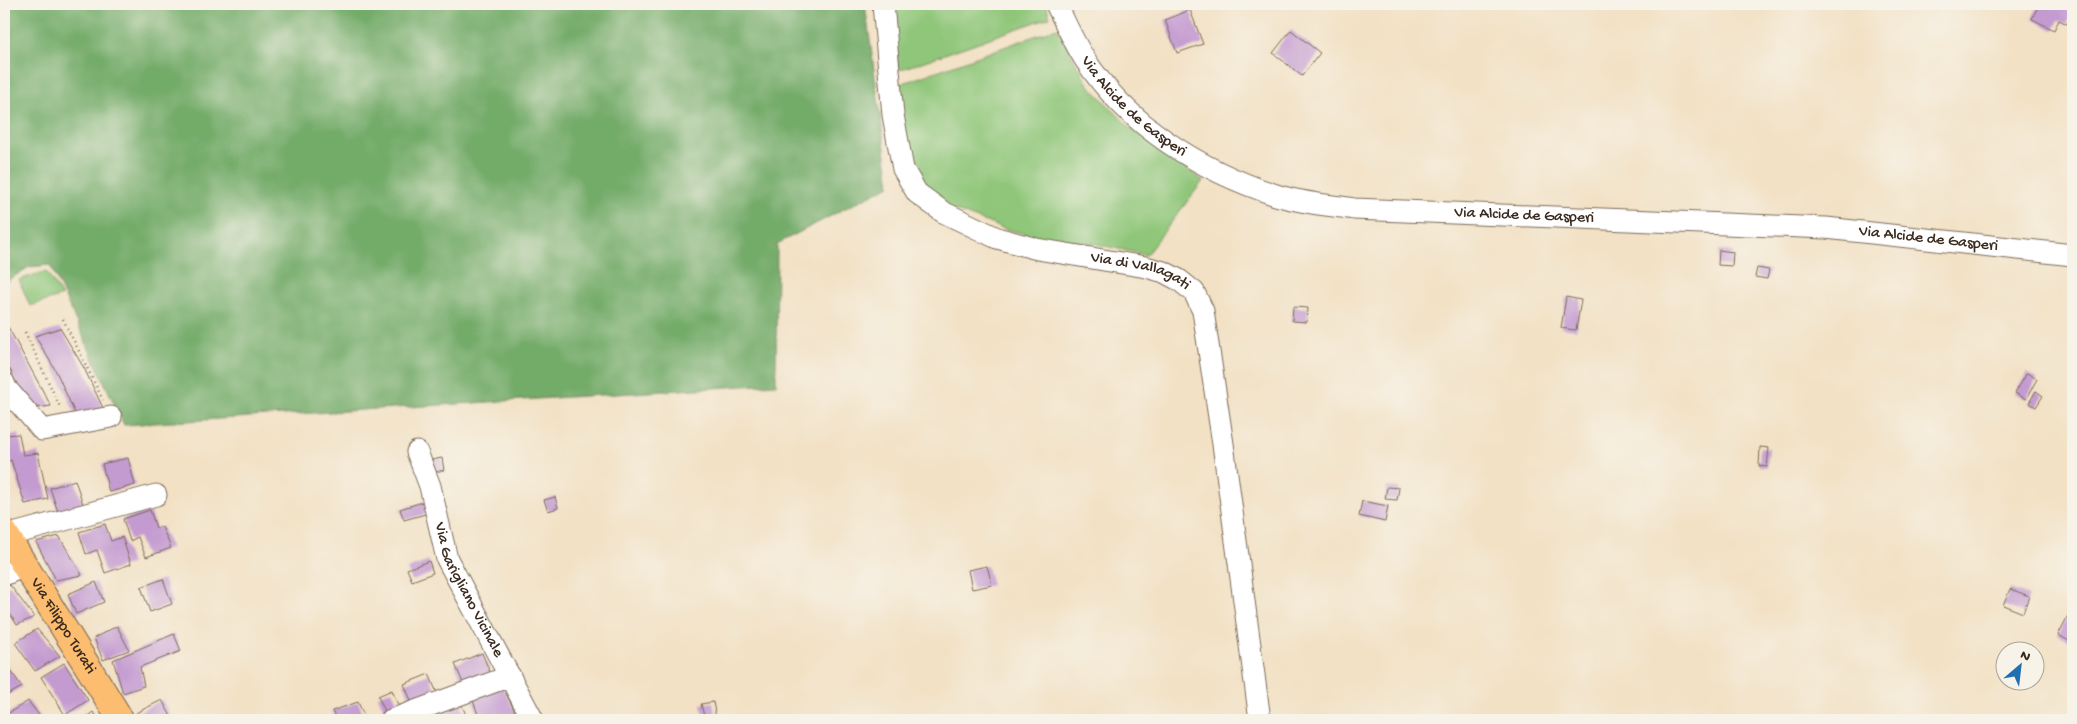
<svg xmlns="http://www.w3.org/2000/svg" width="2077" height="724" viewBox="0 0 2077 724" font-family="'Gochi Hand',sans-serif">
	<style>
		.green { fill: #8fc679; stroke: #65784c }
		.forest { fill: #73ab69; stroke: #576a44 }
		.building { fill: #c49bd1 }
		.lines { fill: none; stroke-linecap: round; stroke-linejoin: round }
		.minor-casing { stroke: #7b6a58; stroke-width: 23 }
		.major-casing { stroke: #7b6a58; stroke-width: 28 }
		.path { stroke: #7b6a58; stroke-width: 2.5; stroke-dasharray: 1 4; stroke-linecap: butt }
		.minor { stroke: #fff; stroke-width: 21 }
		.major { stroke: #fcbd6f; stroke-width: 26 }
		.labels { text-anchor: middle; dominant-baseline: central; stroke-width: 4; stroke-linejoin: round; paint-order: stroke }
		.street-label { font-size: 16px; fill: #3b2a1e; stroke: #f7f3e8 }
	</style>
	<rect width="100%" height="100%" fill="#f7f3e8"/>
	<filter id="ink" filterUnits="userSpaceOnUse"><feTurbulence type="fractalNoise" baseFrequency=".02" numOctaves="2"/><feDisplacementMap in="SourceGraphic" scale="10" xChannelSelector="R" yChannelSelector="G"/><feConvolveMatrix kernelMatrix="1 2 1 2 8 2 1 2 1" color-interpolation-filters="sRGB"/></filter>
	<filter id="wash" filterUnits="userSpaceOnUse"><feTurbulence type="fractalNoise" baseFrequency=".0096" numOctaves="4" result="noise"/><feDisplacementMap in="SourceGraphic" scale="20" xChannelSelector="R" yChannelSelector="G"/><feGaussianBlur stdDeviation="1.12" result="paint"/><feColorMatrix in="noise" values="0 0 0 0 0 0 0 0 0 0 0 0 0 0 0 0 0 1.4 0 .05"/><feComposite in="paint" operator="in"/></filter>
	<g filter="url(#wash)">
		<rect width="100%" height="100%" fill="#f2e1c5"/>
		<g class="green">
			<path d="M889 4H1046L1050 17 899 70Z"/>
			<path d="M1057 28 1088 84 1130 128 1203 181 1146 255 1092 243 1054 241 1005 229 948 208 909 170 895 86Z"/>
			<path d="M46 271 62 296 30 306 19 280Z"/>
		</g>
		<path class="forest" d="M4 4H865L890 185 777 244 776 384 124 425 50 265 29 267 4 283Z"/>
		<g id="blocks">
			<g class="building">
				<path d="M2039 4H2073V11L2067 24 2059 20 2054 30 2032 19Z"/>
				<path d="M1190 10 1203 44 1177 53 1165 20Z"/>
				<path d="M1291 30 1320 53 1302 76 1273 53Z"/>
				<path d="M1719 250 1733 252 1732 266 1718 265Z"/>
				<path d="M1757 268 1769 270 1767 279 1755 277Z"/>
				<path d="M1566 297 1581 300 1576 330 1561 328Z"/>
				<path d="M1293 307 1308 308 1307 322 1292 321Z"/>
				<path d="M7 325 51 406 29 409 4 357V327Z"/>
				<path d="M60 328 84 368 103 408 77 418 56 371 35 336Z"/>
				<path d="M2027 373 2037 379 2026 399 2015 393Z"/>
				<path d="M2036 391 2043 396 2036 407 2029 403Z"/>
				<path d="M19 434 23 455 38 453 48 499 25 504 11 460 4 463V435Z"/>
				<path d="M1760 447 1769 448 1767 467 1759 466Z"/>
				<path d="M128 458 135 485 109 492 102 464Z"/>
				<path d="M442 458 444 470 431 473 426 461Z"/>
				<path d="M75 480 84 507 59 515 50 488Z"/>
				<path d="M1387 487 1399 488 1397 500 1385 499Z"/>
				<path d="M555 497 558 508 548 511 544 500Z"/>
				<path d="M426 501 429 513 404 520 400 509Z"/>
				<path d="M1362 501 1388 506 1385 522 1359 516Z"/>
				<path d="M150 510 156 528 162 527 171 548 146 557 138 537 130 541 123 519Z"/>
				<path d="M105 524 111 541 122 537 131 564 105 573 97 550 86 554 79 532Z"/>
				<path d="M59 536 82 575 56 580 36 542Z"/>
				<path d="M429 561 433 573 412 581 407 569Z"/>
				<path d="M987 566 992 585 972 589 968 570Z"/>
				<path d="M163 579 172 604 150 612 141 587Z"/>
				<path d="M96 582 104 602 76 614 68 594Z"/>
				<path d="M10 585 34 617 17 625 4 604V588Z"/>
				<path d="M2010 589 2029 596 2023 613 2003 605Z"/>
				<path d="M2073 606V643L2058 635Z"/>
				<path d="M117 626 129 650 103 660 94 638Z"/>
				<path d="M37 629 60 656 35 671 15 643Z"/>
				<path d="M174 634 181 651 140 667 144 686 123 693 113 660Z"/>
				<path d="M482 653 490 672 463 683 455 664Z"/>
				<path d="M4 661 22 687 4 697Z"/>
				<path d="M64 663 88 700 65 715 41 677Z"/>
				<path d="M429 674 437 693 412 703 404 684Z"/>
				<path d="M503 687 517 716 504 720H480L472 698Z"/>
				<path d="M392 690 400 710 387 716 378 696Z"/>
				<path d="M162 700 173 720H141L136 713Z"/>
				<path d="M28 701 43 720H6L4 716Z"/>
				<path d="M358 702 366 720H337L332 711Z"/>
				<path d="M713 702 716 718 705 720 701 704Z"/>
				<path d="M461 703 468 720H439L436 712Z"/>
				<path d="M93 712 99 720H82Z"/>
			</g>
		</g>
	</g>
	<g filter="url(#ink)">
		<use href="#blocks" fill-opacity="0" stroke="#7b6a58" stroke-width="1"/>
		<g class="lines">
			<g class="minor-casing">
				<g id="minor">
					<path id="s1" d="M883 4 893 115 903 169 917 193 943 212 997 238 1037 249 1146 267 1164 272 1179 280 1194 292 1203 311 1223 444 1260 720"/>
					<path id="s2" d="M1056 4C1065 22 1073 41 1084 58 1127 125 1201 171 1276 195 1301 203 1328 205 1354 209L1826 228 2073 255"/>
					<path d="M4 383 6 388 42 430 111 417"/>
					<path id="s3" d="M417 452 430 486 447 559 533 720"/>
					<path d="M6 536 156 495"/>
					<path d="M4 575 24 566"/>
					<path d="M391 720 510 676"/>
				</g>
			</g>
			<g class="major-casing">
				<g id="major">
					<path id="s4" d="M4 532 121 720"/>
				</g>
			</g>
			<g class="path">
				<path d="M63 319 103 400"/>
				<path d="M25 332 61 409"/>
			</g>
			<use href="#minor" class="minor"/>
			<use href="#major" class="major"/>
		</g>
	</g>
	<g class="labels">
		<g class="street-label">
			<text stroke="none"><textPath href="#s2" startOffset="131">Via Alcide de Gasperi</textPath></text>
			<text stroke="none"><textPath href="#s2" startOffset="551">Via Alcide de Gasperi</textPath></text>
			<text stroke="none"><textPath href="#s2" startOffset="956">Via Alcide de Gasperi</textPath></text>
			<text stroke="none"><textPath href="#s1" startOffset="434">Via di Vallagati</textPath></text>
			<text stroke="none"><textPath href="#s3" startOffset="148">Via Garigliano Vicinale</textPath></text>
			<text stroke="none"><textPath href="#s4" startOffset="111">Via Filippo Turati</textPath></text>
		</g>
	</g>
	<rect width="2077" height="724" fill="none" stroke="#f7f3e8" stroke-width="20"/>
	<g transform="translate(2020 666) rotate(28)"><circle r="24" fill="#f7f3e8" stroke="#aca397"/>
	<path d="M0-4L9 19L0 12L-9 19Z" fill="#1f6fb2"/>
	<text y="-8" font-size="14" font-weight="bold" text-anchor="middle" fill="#3b2a1e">N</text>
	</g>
</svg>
